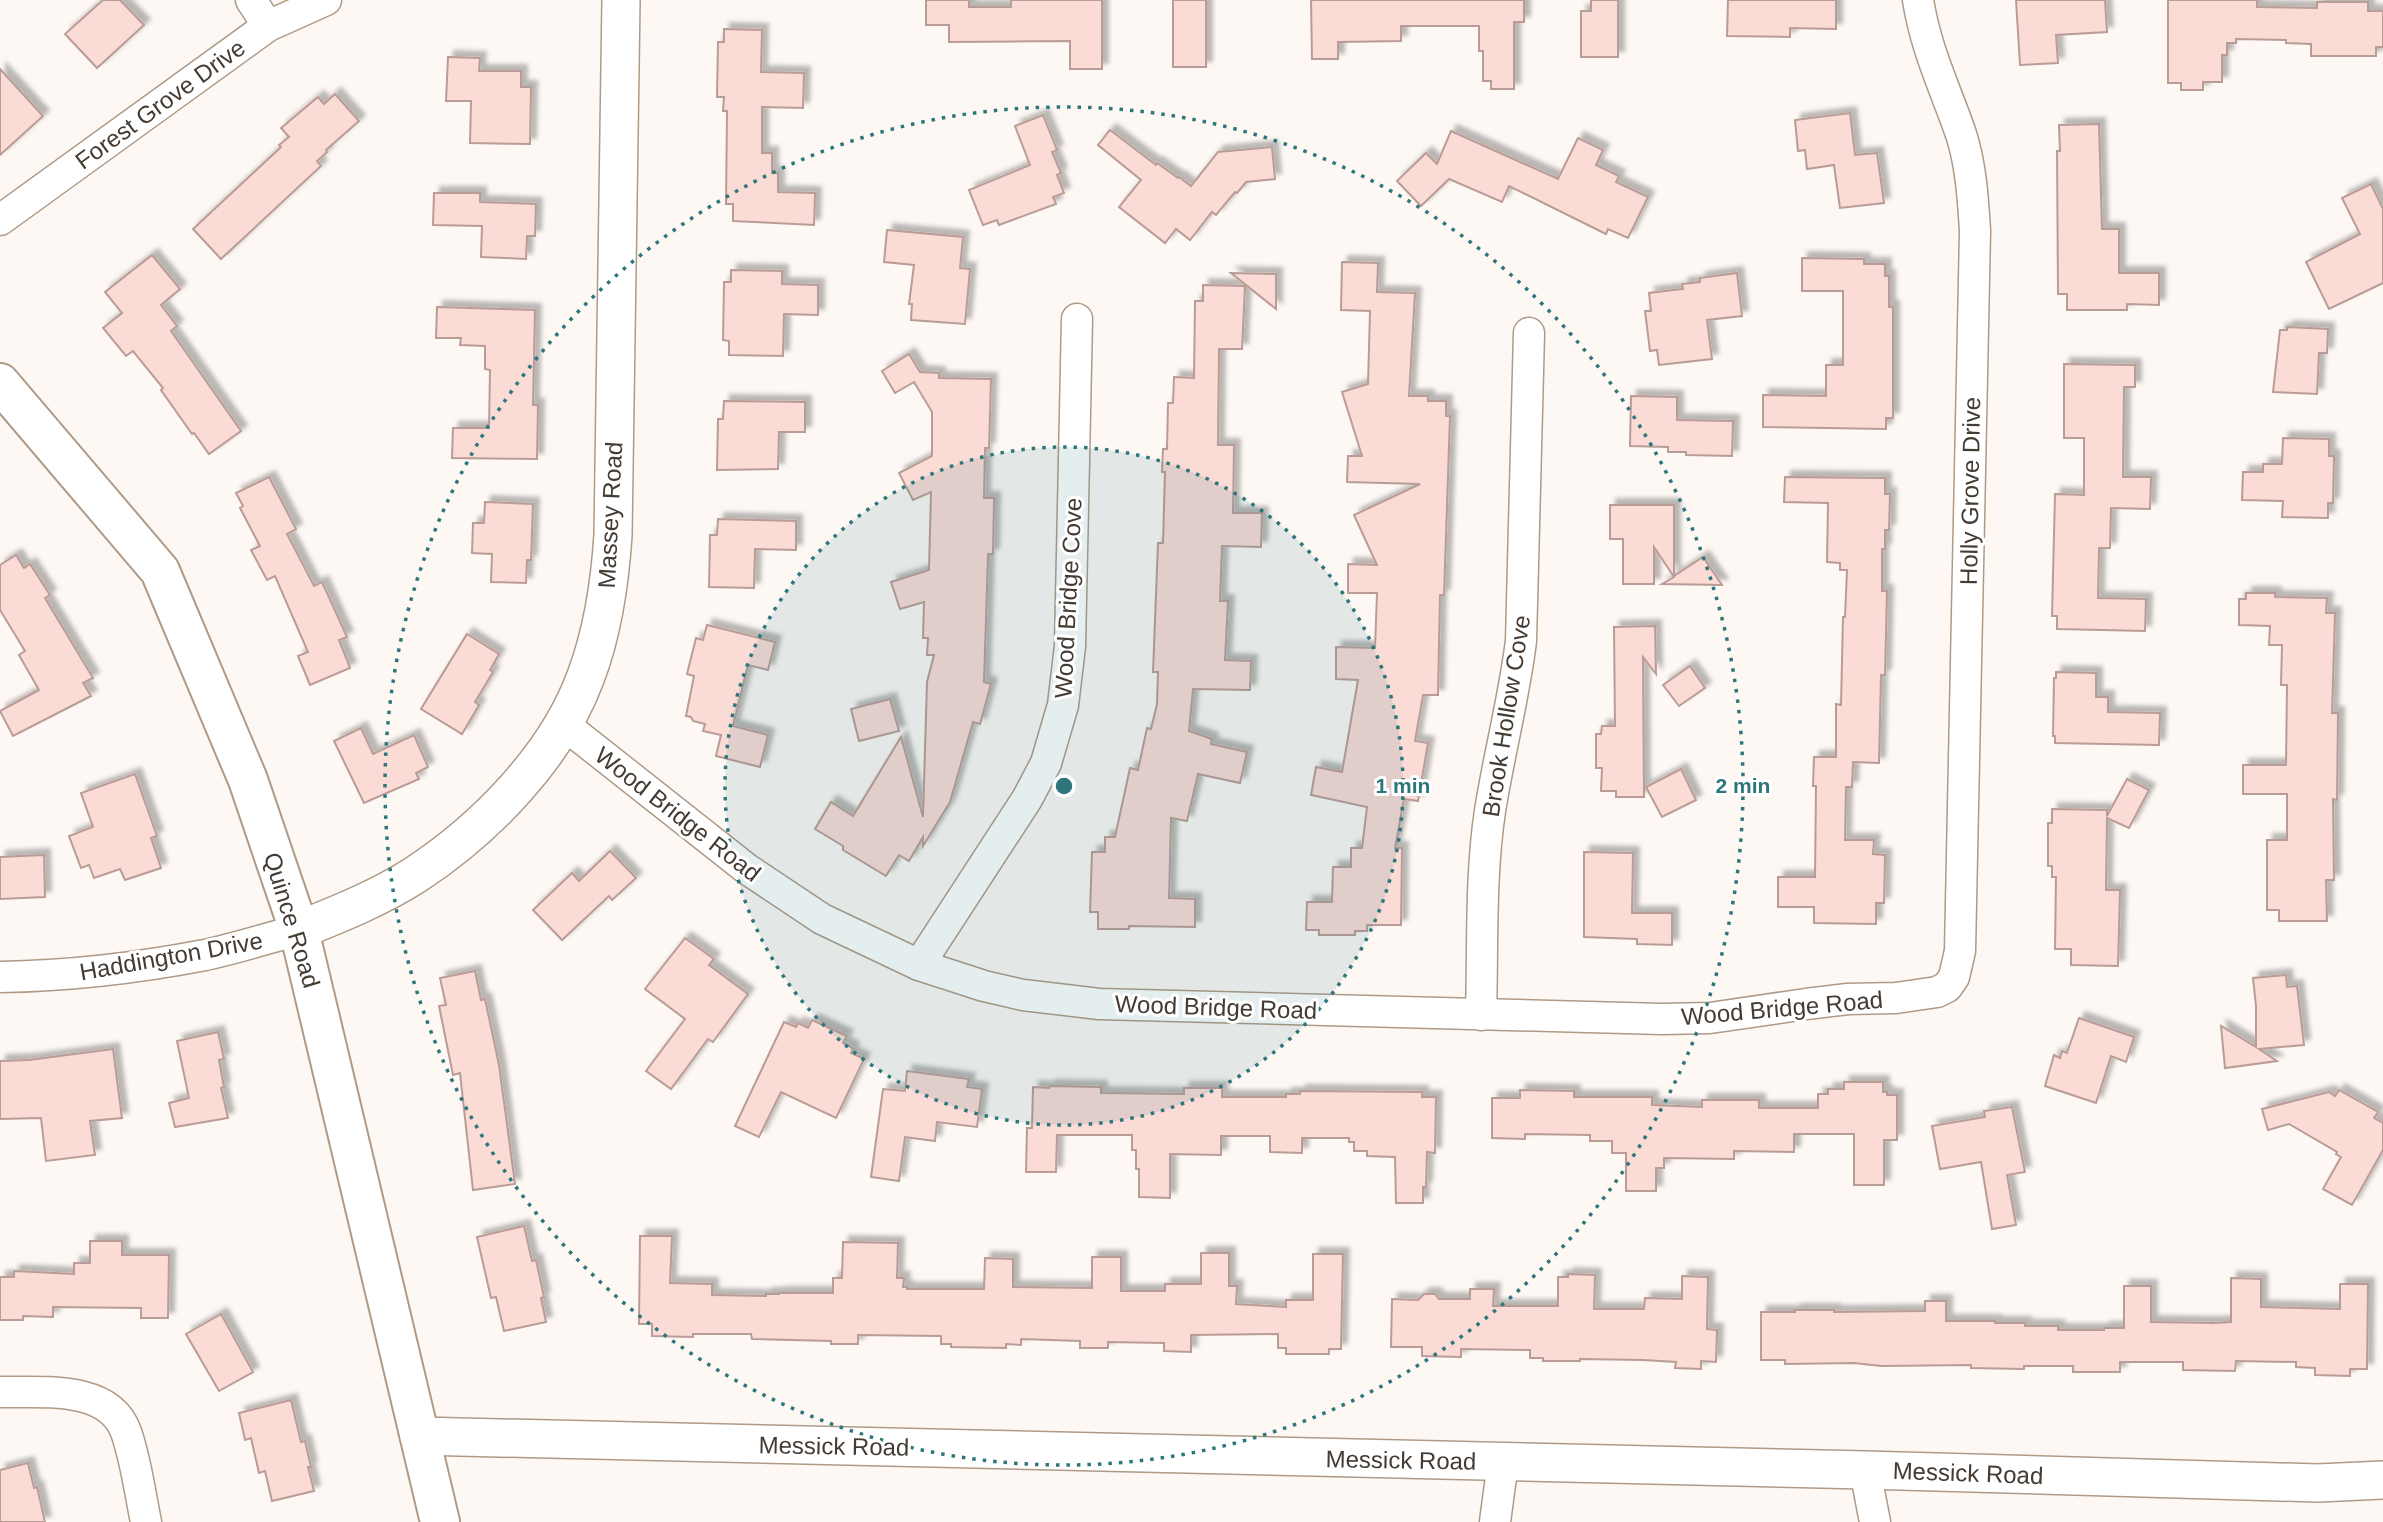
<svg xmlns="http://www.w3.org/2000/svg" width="2383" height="1522" viewBox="0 0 2383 1522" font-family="Arial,sans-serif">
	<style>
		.building { fill: #fbdbd5; stroke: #ba9c96; stroke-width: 2; filter: url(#shadow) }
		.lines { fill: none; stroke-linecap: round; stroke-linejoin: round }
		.minor-casing { stroke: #af9a87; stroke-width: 33 }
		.tertiary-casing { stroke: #af9a87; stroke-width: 40 }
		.secondary-casing { stroke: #af9a87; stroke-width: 42 }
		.minor { stroke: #fff; stroke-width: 30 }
		.tertiary { stroke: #fff; stroke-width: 37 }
		.secondary { stroke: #fff; stroke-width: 38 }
		.ring { fill: none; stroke: #2d777c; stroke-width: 3.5; stroke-dasharray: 3.5 7 }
		.labels { text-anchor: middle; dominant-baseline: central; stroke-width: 6; stroke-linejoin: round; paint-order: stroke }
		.street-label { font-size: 24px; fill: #443b33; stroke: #fff }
		.centre { fill: #2d777c; stroke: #fff; stroke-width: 3.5 }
		.ring-label { font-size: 21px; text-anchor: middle; font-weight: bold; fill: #2d777c; stroke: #fff; stroke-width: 6; stroke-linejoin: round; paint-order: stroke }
	</style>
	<defs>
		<filter id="shadow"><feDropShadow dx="6" dy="-6" stdDeviation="2" flood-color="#0004"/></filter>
	</defs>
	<rect width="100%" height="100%" fill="#fdf8f4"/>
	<g class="building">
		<path d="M103 0H120L144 25 97 68 65 34Z"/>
		<path d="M926 0H969V7H1011V0H1102V69H1070V41L949 42V25H926Z"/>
		<rect x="1173" y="0" width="33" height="67"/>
		<path d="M1311 0H1524V22H1514V89H1491V81H1483V51H1479V26H1401V41L1338 42V59H1312Z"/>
		<path d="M1591 0H1618V57H1581V11H1591Z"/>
		<path d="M1728 0H1836V29L1790 28V37L1727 36Z"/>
		<path d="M2016 0H2105L2107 32 2056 35 2058 63 2020 65Z"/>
		<path d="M2168 0H2257V7L2317 8V2H2368V11H2383V47H2376V56H2311V44L2286 43V40L2236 39V43H2227V55H2222V82H2203V90H2181V83H2168Z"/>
		<path d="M724 29 762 30 761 72 804 73 803 108 762 107V153H772V173H778V192L815 193 814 225 733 221V204H726L727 111H723L724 97H717L718 42H724Z"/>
		<path d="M448 57 480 58 479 71H521V87H531L530 144 470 143 471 101H446Z"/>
		<path d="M0 69 43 116 0 155Z"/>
		<path d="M335 94 359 121 326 150 327 152 317 161 321 166 221 259 193 229 281 147 279 145 289 137 281 128 318 97 324 104Z"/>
		<path d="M1850 113 1855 155 1877 153 1884 203 1840 208 1834 165 1807 169 1805 150 1798 151 1795 120Z"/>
		<path d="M1043 115 1057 150 1052 152 1061 173 1057 175 1064 193 1053 197 1056 204 999 225 997 220 983 225 969 190 1030 165 1015 126Z"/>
		<path d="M2099 124 2102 229H2119V273H2159V305L2127 304V310H2067V294H2058L2057 151H2060L2059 125Z"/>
		<path d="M1110 130 1156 165 1157 163 1178 178 1179 177 1191 186 1218 152 1272 147 1275 179 1246 182 1237 193 1235 192 1216 215 1212 212 1190 240 1176 229 1165 243 1119 207 1141 180 1098 145Z"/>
		<path d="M1451 131 1558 179 1578 138 1603 150 1596 165 1619 176 1616 182 1648 197 1628 238 1608 229 1606 234 1509 186 1502 202 1449 179 1421 206 1397 181 1426 153 1437 164Z"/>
		<path d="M2371 184 2383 209V283L2329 309 2306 262 2360 234 2342 198Z"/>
		<path d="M434 193H480V202L536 204 535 236H527L526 259 481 257 482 226 433 225Z"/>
		<path d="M887 230 963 237 960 268 970 269 965 324 911 320 912 304H909L914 265 884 262Z"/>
		<path d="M152 255 180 289 161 305 177 326 171 331 241 431 209 454 194 433 192 434 161 390 163 388 133 351 126 356 103 328 122 313 105 292Z"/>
		<path d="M1802 258 1864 259V264H1885V276H1889V307H1893V418H1886V429L1763 427V395L1826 396V365H1843V291H1802Z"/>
		<path d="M1342 262 1378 263 1377 292 1415 293 1409 396H1428V401H1446V416H1450L1444 595H1440L1438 695H1423L1415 741 1428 743 1418 801 1404 799 1395 848H1402L1401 925H1367V931H1355V935H1319V930H1306L1307 902H1332L1333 867H1351V848H1362L1367 807 1311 795 1316 767 1342 772 1358 680 1336 679V647L1375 648 1377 593H1348V564L1377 565 1354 515 1420 484 1347 482 1348 456H1362L1342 392 1368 384 1370 311 1341 310Z"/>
		<path d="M731 270 782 271V284L818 285V315L784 314 783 356 729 355V341L723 340 724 282H731Z"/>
		<path d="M1231 273 1276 274V309Z"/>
		<path d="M1737 273 1742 316 1707 320 1712 359 1659 365 1657 350 1650 351 1645 311H1651L1649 293 1683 289 1682 284 1700 282V278Z"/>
		<path d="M1203 285 1245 286 1242 349H1219L1218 445H1234L1233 513H1262L1261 547 1222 546 1220 601H1228L1225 660 1251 661 1250 690 1193 689 1189 731 1212 739 1211 744 1247 752 1240 783 1198 774 1187 821 1171 818 1169 898 1195 899V927L1129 926V929H1098V912H1090L1092 852H1105V837H1115L1130 768 1138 770 1147 728 1151 729 1157 704 1158 672H1153L1158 543H1163L1165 472H1162L1163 449H1167L1168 403H1173L1174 377 1194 378 1195 301H1203Z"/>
		<path d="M437 307 535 310 533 405H538L537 459 452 458 453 428H489L490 370 485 369V346L460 345 461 338H436Z"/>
		<path d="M2287 327 2328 329 2327 353H2319L2317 394 2273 392 2280 330H2287Z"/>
		<path d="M909 354 920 372 939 373V378L991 379 989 448H985L984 498H994L993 554H988L984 682 991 684 980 724 973 722 950 802 923 846V837L909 861 899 855 886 876 843 850V846L815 829 831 802 853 816 901 737 923 817 927 682 934 655H927L928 638H923L924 602 900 609 891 582 929 570 931 492 913 500 899 473 932 456V412L914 382 895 393 882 371Z"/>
		<path d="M2064 364 2135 365V387H2124L2123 477H2151L2150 509 2111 508 2110 548H2099L2098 598 2146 599 2145 631 2057 629V616H2052L2055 494 2084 495V438H2064Z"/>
		<path d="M1631 396 1677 397V420L1733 421 1732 456 1686 455V452H1668V447L1630 446Z"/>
		<path d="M724 401 805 402V432H779L778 469 717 470 718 419H723Z"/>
		<path d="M2283 438 2329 439V456H2334L2333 503H2328V518L2282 517 2283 501 2242 500 2243 472H2263V464H2282Z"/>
		<path d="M269 477 296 529 287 534 314 586 322 582 347 637 339 640 350 668 310 685 298 656 308 652 275 576 267 580 251 550 260 546 240 508 243 506 236 493Z"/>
		<path d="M1785 477 1885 478V494H1890L1889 530H1885V549H1882V591H1887L1885 675H1881L1879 763 1853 762 1852 787H1846L1845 840H1874L1873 854 1885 855 1884 903H1876V924L1814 923V907H1778V877H1815L1816 786H1813L1814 757H1836V704L1841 705 1843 617H1845L1847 570H1840V563L1827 562 1828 503 1784 502Z"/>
		<path d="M485 502 533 504 531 560H527L526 583 491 582 492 554 472 553 473 523H484Z"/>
		<path d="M1610 505H1674V576L1703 557 1722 585 1662 584 1674 577 1654 547V584H1623V539H1610Z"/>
		<path d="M718 519 796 521V550L755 549 754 588 709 587 710 535H717Z"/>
		<path d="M16 555 24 568 30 564 50 595 45 598 93 678 83 683 91 696 13 736 0 711 39 690 19 655 25 651 0 610V565Z"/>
		<path d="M2246 593H2275V597L2327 598 2326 613H2335L2332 713H2338L2337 800 2333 799 2334 880H2326L2327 921H2279V910H2267V840H2287V794H2243V765H2286L2287 685H2281L2282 645H2269L2270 626 2239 625V599H2246Z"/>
		<path d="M707 625 775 642 768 670 748 665 733 726 768 735 760 767 716 756 721 735 703 731 705 724 693 721 691 717 686 716 694 676 687 674 696 638 703 640Z"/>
		<path d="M1655 626 1656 674 1643 657 1644 797H1616V791H1601L1602 768H1596V734H1601L1602 726H1615L1614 627Z"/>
		<path d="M467 634 499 654 490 670 493 672 475 702 479 705 462 734 421 709Z"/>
		<path d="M1690 666 1705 688 1679 706 1663 685Z"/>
		<path d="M2056 672 2096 673V697H2108V712L2160 713 2159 745 2055 743V736H2053L2054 678H2056Z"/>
		<path d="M890 699 899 731 859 741 851 709Z"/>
		<path d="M361 728 373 754 414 735 428 767 416 773 419 779 364 803 334 741Z"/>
		<path d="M1681 769 1696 800 1662 817 1646 787Z"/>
		<path d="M135 774 157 836 151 838 161 868 125 880 120 869 94 878 89 865 81 868 69 836 93 827 81 793Z"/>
		<path d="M2127 779 2149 790 2129 828 2107 818 2106 890H2120L2118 966 2071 965V949H2055L2056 877H2052V866H2048V823H2052V809L2107 810V816Z"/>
		<path d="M610 851 636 878 612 900 609 896 562 940 533 910 572 873 579 881Z"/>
		<path d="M1584 852 1633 853 1632 913H1672V945L1637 944V939L1584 937Z"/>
		<path d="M44 855 45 897 0 899V857Z"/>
		<path d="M685 938 714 959 709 965 748 994 713 1042 708 1039 671 1089 646 1071 685 1019 645 989Z"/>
		<path d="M475 971 481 1000 485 999 499 1065 515 1184 473 1190 460 1073 453 1075 439 1006 446 1005 440 978Z"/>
		<path d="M2286 975 2287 987 2297 986 2304 1045 2259 1049 2277 1061 2225 1068 2221 1026 2256 1047V1006L2253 978Z"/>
		<path d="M2079 1018 2134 1037 2126 1062 2111 1056 2096 1103 2045 1086 2054 1055 2060 1058 2062 1051 2067 1053Z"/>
		<path d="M812 1020 847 1036 843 1043 853 1048 851 1053 864 1059 836 1118 781 1092 759 1137 735 1126 784 1022 796 1027 798 1023 808 1028Z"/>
		<path d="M218 1032 224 1059 219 1060 224 1087 221 1088 228 1118 175 1127 169 1103 189 1098 177 1041Z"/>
		<path d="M113 1049 122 1118 90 1121 95 1155 46 1161 41 1118 0 1119V1061L29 1060Z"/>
		<path d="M907 1071 969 1079 967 1087 982 1089 977 1127 937 1122 935 1141 905 1137 899 1181 871 1177 883 1089 905 1091Z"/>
		<path d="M1844 1082H1883V1092H1887V1095H1897V1140H1884V1185H1854V1134H1794V1152L1734 1151V1159L1664 1158V1168H1656V1191H1626V1153H1612V1141H1590V1135L1525 1134V1139L1492 1138V1098H1520V1090L1574 1091V1097H1652V1105L1702 1107V1100H1759V1108H1818V1094H1828V1089H1844Z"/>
		<path d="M1050 1086 1101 1087V1093L1184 1094V1088H1222V1097H1286V1094H1300V1091L1422 1092V1097H1436L1435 1153 1427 1152 1426 1187H1423V1203H1396L1395 1157 1367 1156V1151H1354V1142H1349V1138H1302V1153L1270 1152V1136H1221V1155L1170 1154V1198L1139 1197V1169H1136V1150H1132V1135H1057L1056 1172H1026L1027 1128H1032L1033 1087 1049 1088Z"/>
		<path d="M2339 1090 2378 1112 2374 1118 2383 1123V1150L2352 1205 2323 1189 2341 1157 2336 1154 2337 1152 2289 1124 2268 1130 2262 1109 2329 1092 2335 1096Z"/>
		<path d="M2012 1107 2025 1172 2007 1175 2016 1225 1992 1229 1981 1162 1940 1169 1932 1126 1985 1117 1984 1111Z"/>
		<path d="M524 1226 532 1261 536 1260 544 1297 541 1298 546 1322 504 1331 496 1297 491 1298 477 1237Z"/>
		<path d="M640 1236H672L670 1283 712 1284V1295L766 1296V1294H779V1293H833V1278H842L843 1242 898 1243 897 1278H904L903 1287H907V1289H984L985 1258 1013 1259V1287L1092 1288V1257H1121V1291H1165V1284H1201V1253H1229V1286H1237L1236 1304 1286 1307V1300H1313V1254H1343L1341 1349H1329V1354H1286V1348H1278V1334L1191 1335V1352L1164 1351V1343L1108 1342V1348H1080V1341L1021 1339V1345L1006 1344V1348L951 1347V1344H941V1336L858 1335V1344H831V1341L752 1339 751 1334H693V1337L652 1336V1324H639Z"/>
		<path d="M90 1241H122V1255H169L168 1318H141V1308L53 1307V1317L23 1316V1320H0V1277H14V1271L74 1274V1263H90Z"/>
		<path d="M1568 1274 1595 1275 1594 1309H1644L1645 1298 1682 1299V1276L1708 1277 1707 1329 1717 1330 1716 1362 1701 1361V1369L1675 1368 1676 1362 1643 1360 1580 1359V1361H1543V1358H1530V1350L1461 1349V1357L1422 1356V1347H1391L1392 1299 1418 1300 1424 1294H1435L1439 1299H1470V1289H1494L1493 1306H1558V1277H1568Z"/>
		<path d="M2231 1278 2261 1279V1307L2340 1309V1284H2368L2367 1369H2350V1376L2315 1375V1368L2296 1367V1362L2236 1361 2235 1371 2183 1370V1362H2120V1372H2073V1366H2024V1369L1971 1368V1365L1881 1366 1854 1363 1785 1364V1360H1761V1312H1795V1310H1834V1312L1925 1311V1301H1946V1321H1995V1323H2025V1326H2058V1330H2104V1328H2124V1286H2151V1322L2213 1323 2231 1322Z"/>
		<path d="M221 1314 253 1372 219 1391 186 1334Z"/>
		<path d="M291 1400 301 1442 305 1441 311 1467H308L314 1491 272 1501 265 1471 259 1473 251 1438 245 1440 239 1413Z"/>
		<path d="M28 1463 34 1488 37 1487 45 1522H0V1470Z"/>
	</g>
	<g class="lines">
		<g class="minor-casing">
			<g id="minor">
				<path d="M251 0 268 26"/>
				<path d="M0 220 268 26 326 0"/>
				<path d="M562 723 747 869 822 919 919 965 984 986 1023 995 1099 1004 1662 1019 1710 1018 1806 1004 1848 999 1896 998 1937 992 1947 987 1954 977 1960 951 1975 231C1973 199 1971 165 1961 134 1945 88 1926 50 1918 0"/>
				<path d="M919 965 1027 799 1046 763 1063 705 1070 646 1077 319"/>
				<path d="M0 977C69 976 137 968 205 955 237 948 268 938 299 930"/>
				<path d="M1481 1015C1483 948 1480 877 1490 811 1499 754 1514 698 1521 641L1529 333"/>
				<path d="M0 1392C40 1393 109 1384 126 1432 136 1460 140 1493 146 1522"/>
				<path d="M1865 1470 1875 1522"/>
				<path d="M1495 1522 1503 1462"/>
			</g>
		</g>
		<g class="tertiary-casing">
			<g id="tertiary">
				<path d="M299 930C339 914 379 898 415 875 485 829 557 756 586 676 603 631 610 582 613 535L621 0"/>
				<path d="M419 1436 1865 1470 2318 1483 2383 1480"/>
			</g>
		</g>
		<g class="secondary-casing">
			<path id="secondary" d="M0 383 160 571 248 780 299 930 440 1522"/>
		</g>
		<use href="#minor" class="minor"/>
		<use href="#tertiary" class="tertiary"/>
		<use href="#secondary" class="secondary"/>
	</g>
	<circle cx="1064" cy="786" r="339" fill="#2d777c" fill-opacity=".12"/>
	<g class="ring">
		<circle cx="1064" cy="786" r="339"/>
		<circle cx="1064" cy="786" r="679"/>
	</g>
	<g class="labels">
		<g class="street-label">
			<text transform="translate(160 104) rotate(-36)">Forest Grove Drive</text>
			<text transform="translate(1970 491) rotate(-89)">Holly Grove Drive</text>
			<text transform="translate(610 515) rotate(-87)">Massey Road</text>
			<text transform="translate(1068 598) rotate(-87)">Wood Bridge Cove</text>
			<text transform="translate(1506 716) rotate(-81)">Brook Hollow Cove</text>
			<text transform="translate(678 814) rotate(38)">Wood Bridge Road</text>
			<text transform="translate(292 920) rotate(73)">Quince Road</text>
			<text transform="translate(171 956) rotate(-10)">Haddington Drive</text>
			<text transform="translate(1216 1007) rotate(2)">Wood Bridge Road</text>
			<text transform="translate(1782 1008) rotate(-5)">Wood Bridge Road</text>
			<text transform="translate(834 1446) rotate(1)">Messick Road</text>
			<text transform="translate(1401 1460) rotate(1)">Messick Road</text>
			<text transform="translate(1968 1473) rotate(2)">Messick Road</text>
		</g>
	</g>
	<circle cx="1064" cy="786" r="10" class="centre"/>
	<g class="ring-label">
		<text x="1403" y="793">1 min</text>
		<text x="1743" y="793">2 min</text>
	</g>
</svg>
